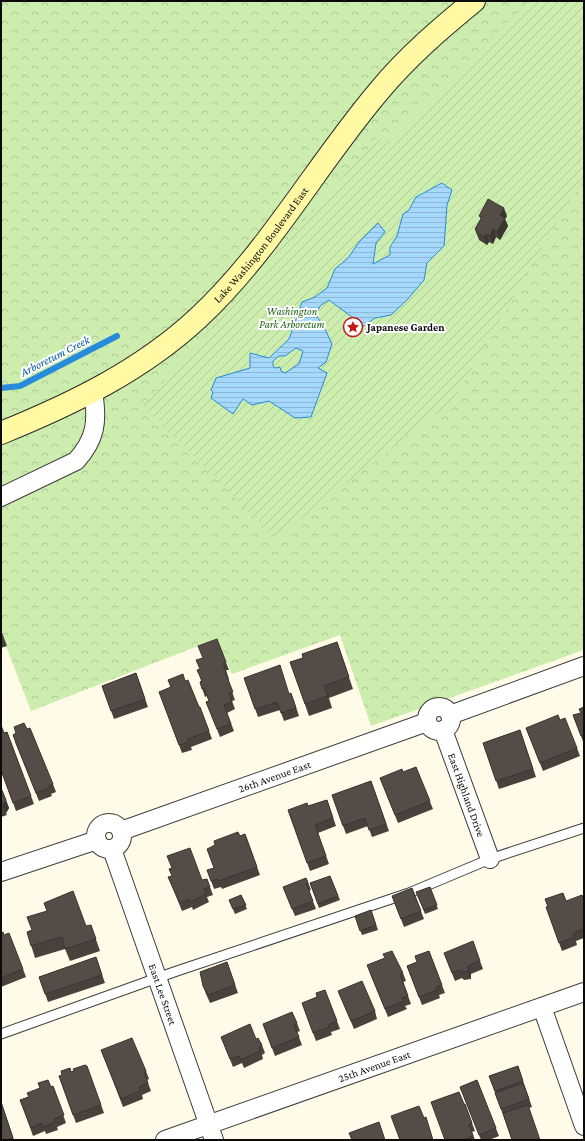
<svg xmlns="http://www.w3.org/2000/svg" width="585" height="1141" viewBox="0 0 585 1141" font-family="'Crimson Pro',serif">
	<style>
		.park { fill: url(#park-crowns) }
		.garden { fill: url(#garden-furrows) }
		.water { fill: url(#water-rules); stroke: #268bdb; fill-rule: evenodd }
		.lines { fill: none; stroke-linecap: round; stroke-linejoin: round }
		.stream { stroke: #268bdb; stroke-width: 6 }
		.lane-casing { stroke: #3d3d3d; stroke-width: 11 }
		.street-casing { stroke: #3d3d3d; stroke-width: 20 }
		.secondary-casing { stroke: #2c2c2c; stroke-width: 24 }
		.lane { stroke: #fff; stroke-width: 9 }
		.street { stroke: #fff; stroke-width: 18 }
		.secondary { stroke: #fff9a3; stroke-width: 22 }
		.wall { fill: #48413c }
		.shaded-wall { fill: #3b3531 }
		.building { fill: #544c46; stroke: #3b3531 }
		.labels { text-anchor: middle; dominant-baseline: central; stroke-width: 4; stroke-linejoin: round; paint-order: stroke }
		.street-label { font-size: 11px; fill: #0a0a0a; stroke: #fff }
		.park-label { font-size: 11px; font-style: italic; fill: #236716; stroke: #fff }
		.poi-label { font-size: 11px; font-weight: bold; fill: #0a0a0a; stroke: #fff; text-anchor: start }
		.water-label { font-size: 12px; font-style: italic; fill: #095ba7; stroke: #fff }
	</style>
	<defs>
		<pattern id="park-crowns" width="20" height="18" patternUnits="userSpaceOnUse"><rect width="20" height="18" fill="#ccedae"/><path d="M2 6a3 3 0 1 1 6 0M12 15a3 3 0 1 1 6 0" fill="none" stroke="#aeca94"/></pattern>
		<pattern id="garden-furrows" width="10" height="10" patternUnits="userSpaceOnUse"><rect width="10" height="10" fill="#ccedae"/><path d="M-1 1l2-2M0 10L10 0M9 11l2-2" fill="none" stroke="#aeca94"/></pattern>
		<pattern id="water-rules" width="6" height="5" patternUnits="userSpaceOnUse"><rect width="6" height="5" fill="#a6d8fc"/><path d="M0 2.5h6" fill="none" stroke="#8eb8d7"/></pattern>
	</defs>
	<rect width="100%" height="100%" fill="#fffbe8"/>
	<path class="park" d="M1 1H584V650L371 726 340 635 232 674 216 639 31 711 1 633Z"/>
	<path class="garden" d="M529 1H584V176L453 401 276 538 143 406 377 138 390 141Z"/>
	<path class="water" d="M442 183 452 190 447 205 444 246 427 263 424 280 407 300 391 315 375 318 364 326 329 300 320 306 316 315 324 327 332 344 326 362 318 368 327 373 311 417 295 418 269 401 252 405 243 399 233 414 211 398 213 392 211 390 216 378 250 368V353L269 358 289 339 302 302 315 297 327 288 335 269 348 258 359 242 378 223 385 232 376 243 373 264 390 255V247L397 236 403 214 409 210 416 197ZM296 348 303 351 299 364 285 373 281 371 280 367 275 368 273 366V361L279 356H285Z"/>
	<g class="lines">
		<path class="stream" d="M1 388 20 386 117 336"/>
		<g class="lane-casing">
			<path id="lane" d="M1 1034 174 972 409 893 490 859 584 828"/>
		</g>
		<g class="street-casing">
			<g id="street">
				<path d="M1 497 76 461C96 439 98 421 93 392"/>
				<circle cx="439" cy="719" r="12"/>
				<path d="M450 715 584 666"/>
				<path id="s1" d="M443 730 490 859"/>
				<circle cx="109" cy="836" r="13"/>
				<path id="s2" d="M121 831 427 722"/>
				<path id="s3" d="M112 849 214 1140"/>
				<path d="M1 872 97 840"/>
				<path d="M542 1007 584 1126"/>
				<path id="s4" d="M165 1140 584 992"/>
			</g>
		</g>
		<g class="secondary-casing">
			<g id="secondary">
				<path id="s5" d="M1 433C72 404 141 371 198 318 269 252 317 164 379 91 407 57 441 28 474 1"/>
			</g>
		</g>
		<use href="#lane" class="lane"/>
		<use href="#street" class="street"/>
		<use href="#secondary" class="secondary"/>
	</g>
	<g class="wall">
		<path d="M479 216H507L505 219 508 226 500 240 496 237 493 244 489 242 487 245 479 240 475 229 481 219Z"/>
		<path d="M1 630 7 646 1 648Z"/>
		<path d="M217 639 229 670H226L229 679 228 680 235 700 232 701 235 709 227 713 234 731 220 737 206 702 209 701 207 696 205 697 200 682 201 681 200 669 203 658Z"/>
		<path d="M337 642 353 689 329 698 332 708 309 716 290 662 303 658Z"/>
		<path d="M136 673 148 707 114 719 102 686Z"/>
		<path d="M244 678 289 694 294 701 299 716 284 721 280 710 258 717Z"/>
		<path d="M168 680 185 681 199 707H200L212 739 191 747 192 750 182 753 159 692 171 687Z"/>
		<path d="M584 707V744L573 715 581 713Z"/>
		<path d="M560 720 577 748 580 756 543 771 526 728Z"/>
		<path d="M14 727 27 729 53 784 56 792 51 794 52 796 39 801 15 742 16 733Z"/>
		<path d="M520 730 536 777 499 789 483 743Z"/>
		<path d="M7 732 34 804 16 811 1 770 4 733Z"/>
		<path d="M416 767 433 809 398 823 380 778 403 772Z"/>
		<path d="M371 781 389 831 372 837 368 826 346 834 332 795Z"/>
		<path d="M1 788 9 808 6 813 7 815 1 817Z"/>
		<path d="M327 800 336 826 318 833 329 864 310 871 288 810 308 806Z"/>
		<path d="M245 834 260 875 222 889 221 887 214 889 210 878 214 868 240 836Z"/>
		<path d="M330 876 340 900 319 908 310 883Z"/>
		<path d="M168 877 202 880 207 879 213 895 207 897 209 902 193 910 192 907 182 911Z"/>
		<path d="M308 882 311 890 309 891 316 909 295 916 283 887Z"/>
		<path d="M430 887 438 909 425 914 416 892Z"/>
		<path d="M412 888 424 919 404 927 392 896Z"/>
		<path d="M241 895 247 909 235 914 229 900Z"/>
		<path d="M584 899V938L576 941 577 945 562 951 546 907 566 901Z"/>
		<path d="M371 910 378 930 362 935 355 916Z"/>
		<path d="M47 911 86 926 91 925 100 951 70 961 65 949 35 958 27 932 32 930Z"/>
		<path d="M1 933 4 935 23 969 26 977 1 987Z"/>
		<path d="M429 951 445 993 439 995 440 998 422 1005 407 966 417 962Z"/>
		<path d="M444 953 480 961 483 969 471 974V979L464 980 462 978 455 981Z"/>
		<path d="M96 957 105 983 48 1002 39 977Z"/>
		<path d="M227 962 238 993 210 1003 206 994 203 986Z"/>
		<path d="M370 973H403L406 981 403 982 411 1004 405 1006 407 1009 388 1017Z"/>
		<path d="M325 990 340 1029 331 1032 332 1035 316 1041 302 1003 317 997Z"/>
		<path d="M338 991 375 1011 377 1019 354 1029Z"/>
		<path d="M297 1023 300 1031 297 1032 302 1045 275 1056 263 1024Z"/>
		<path d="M221 1037 256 1039 262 1045 265 1053 262 1055 263 1059 244 1068 242 1063 233 1067Z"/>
		<path d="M101 1050 146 1071 149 1079 147 1080 151 1091 142 1095 143 1099 123 1107Z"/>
		<path d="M87 1066 104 1113 76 1123 59 1076 71 1072Z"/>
		<path d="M518 1066 532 1107 529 1108 512 1140 489 1076Z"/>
		<path d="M477 1080 499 1136 489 1140H481L460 1087Z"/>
		<path d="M53 1086 66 1123 57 1127 58 1130 46 1134 45 1131 33 1136 20 1100Z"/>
		<path d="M1 1101 14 1140H1Z"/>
		<path d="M464 1104H465L475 1131 472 1132 475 1140H445Z"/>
	</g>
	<g class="shaded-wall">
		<path d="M504 208 507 216 505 219 508 226 500 240 497 232 500 215Z"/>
		<path d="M493 229 496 237 493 244 490 236Z"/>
		<path d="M486 234 489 242 487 245 484 237Z"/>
		<path d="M6 800 9 808 6 813 3 805Z"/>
		<path d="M468 966 471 974V979L468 971Z"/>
	</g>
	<g class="building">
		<path d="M488 199 504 208 500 215 505 218 497 232 493 229 490 236 486 234 484 237 476 232 477 230 475 229 482 217 479 216Z"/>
		<path d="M217 639 226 662 223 663 226 671 225 672 233 692 229 693 232 702 224 705 231 724 217 729 206 702 209 701 204 688 202 689 200 682 202 681 197 670 200 669 196 660 203 658 198 646Z"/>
		<path d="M337 642 349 677 324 686 328 696 305 704 290 662 303 658 302 654Z"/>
		<path d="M280 665 289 694 291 693 296 708 281 713 277 702 255 709 244 678Z"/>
		<path d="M136 673 145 699 111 711 102 686Z"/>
		<path d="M183 674 185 681 188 680 199 707H200L209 731 188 739 189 742 179 745 159 692 171 687 168 680Z"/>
		<path d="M584 707V735L581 736 573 715 581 713 579 709Z"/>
		<path d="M558 715 560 720 565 718 577 748 540 763 526 728Z"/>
		<path d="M24 723 27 729 30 728 53 784 49 786V788L36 793 13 735 16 733 14 727Z"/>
		<path d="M1 725 4 733 7 732 31 796 13 803 1 770Z"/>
		<path d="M520 730 533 769 496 781 483 743Z"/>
		<path d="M416 767 430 801 395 815 380 778 402 769 403 772Z"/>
		<path d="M371 781 386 824 369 830 365 818 343 826 332 795Z"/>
		<path d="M1 788 6 800 3 805 4 807 1 808Z"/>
		<path d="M327 800 333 818 315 825 326 856 307 863 288 810 307 803 308 806Z"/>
		<path d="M238 832 240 836 245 834 257 867 219 881 218 879 211 881 207 870 214 868 207 849 215 845 214 841Z"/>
		<path d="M190 848 202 880 207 879 210 887 204 889 206 894 190 902 189 899 180 903 168 877 172 876 169 869 172 868 167 856Z"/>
		<path d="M330 876 338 896 318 904 310 883Z"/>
		<path d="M306 878 308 882 306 883 313 901 292 909 283 887Z"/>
		<path d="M430 887 437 905 424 910 416 892Z"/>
		<path d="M412 888 421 911 401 919 392 896Z"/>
		<path d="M73 891 86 926 91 925 96 939 65 949 62 937 31 946 27 932 32 930 27 917 47 911 44 903Z"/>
		<path d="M563 893 566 901 582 895 584 899V929L573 933 574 937 559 943 546 907H548L545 899Z"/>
		<path d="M241 895 246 905 233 909 229 900Z"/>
		<path d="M371 910 376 925 360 931 355 916Z"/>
		<path d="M3 932 4 935 9 933 23 969 1 978V933Z"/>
		<path d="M473 941 480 961 468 966V971L461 972 459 970 452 973 444 953Z"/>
		<path d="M392 951 403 973 400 974 408 996 402 998 404 1001 385 1009 367 965 385 958 383 954Z"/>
		<path d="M429 951 442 985 436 987 437 990 419 997 407 966 417 962 415 956Z"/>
		<path d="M96 957 102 975 45 994 39 977Z"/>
		<path d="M227 962 235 985 208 995 203 986 200 972Z"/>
		<path d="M362 981 375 1011 351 1021 338 991Z"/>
		<path d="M325 990 337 1021 328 1025 329 1027 313 1033 302 1003 317 997 316 993Z"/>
		<path d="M292 1012 297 1023 294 1025 299 1037 272 1048 263 1024Z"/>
		<path d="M250 1024 256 1039 258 1038 262 1045 259 1047 260 1051 241 1060 239 1056 230 1059 221 1037Z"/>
		<path d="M132 1038 146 1071 144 1072 148 1083 139 1087 140 1091 121 1099 101 1050Z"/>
		<path d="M85 1065 87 1066 101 1105 73 1115 59 1076 62 1075 61 1071 70 1068 71 1072 74 1071 73 1069Z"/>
		<path d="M518 1066 523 1081 495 1091 489 1076Z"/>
		<path d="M48 1080 51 1087 53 1086 64 1115 54 1119 55 1122 43 1127 42 1123 31 1128 20 1100 29 1097 27 1093 40 1088 38 1083Z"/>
		<path d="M477 1080 496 1128 479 1135 460 1087Z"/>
		<path d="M523 1083 529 1099 501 1109 495 1093Z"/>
		<path d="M459 1092 464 1104H465L472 1123 469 1124 473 1136 462 1140H445L431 1102Z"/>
		<path d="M1 1102 13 1138 7 1140H1Z"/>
		<path d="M528 1105 540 1140H512L503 1113Z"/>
		<path d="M419 1106 424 1118 426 1117 433 1140H400L391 1116Z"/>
		<path d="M379 1122 385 1140H352L349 1133Z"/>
	</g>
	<defs>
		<g id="sight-ring" transform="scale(1)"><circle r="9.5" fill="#fff" stroke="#c71616" stroke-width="1.5"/><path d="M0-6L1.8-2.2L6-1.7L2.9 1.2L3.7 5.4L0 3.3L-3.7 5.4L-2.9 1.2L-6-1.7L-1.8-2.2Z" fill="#c71616"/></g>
	</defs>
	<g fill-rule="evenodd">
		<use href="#sight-ring" x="353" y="327"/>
	</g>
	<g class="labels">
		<g class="street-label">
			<text stroke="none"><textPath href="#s5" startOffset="326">Lake Washington Boulevard East</textPath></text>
			<text stroke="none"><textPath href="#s2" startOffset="163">26th Avenue East</textPath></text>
			<text stroke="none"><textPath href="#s1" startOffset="69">East Highland Drive</textPath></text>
			<text stroke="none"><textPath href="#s3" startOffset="154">East Lee Street</textPath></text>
			<text stroke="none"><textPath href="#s4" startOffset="222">25th Avenue East</textPath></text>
		</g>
		<g class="park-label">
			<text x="292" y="311">Washington<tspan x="292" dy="13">Park Arboretum</tspan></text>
		</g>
		<g class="poi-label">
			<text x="367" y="327">Japanese Garden</text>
		</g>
		<g class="water-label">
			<text transform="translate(55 356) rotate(-27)">Arboretum Creek</text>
		</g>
	</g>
	<rect width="585" height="1141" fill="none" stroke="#0a0a0a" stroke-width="4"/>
</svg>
